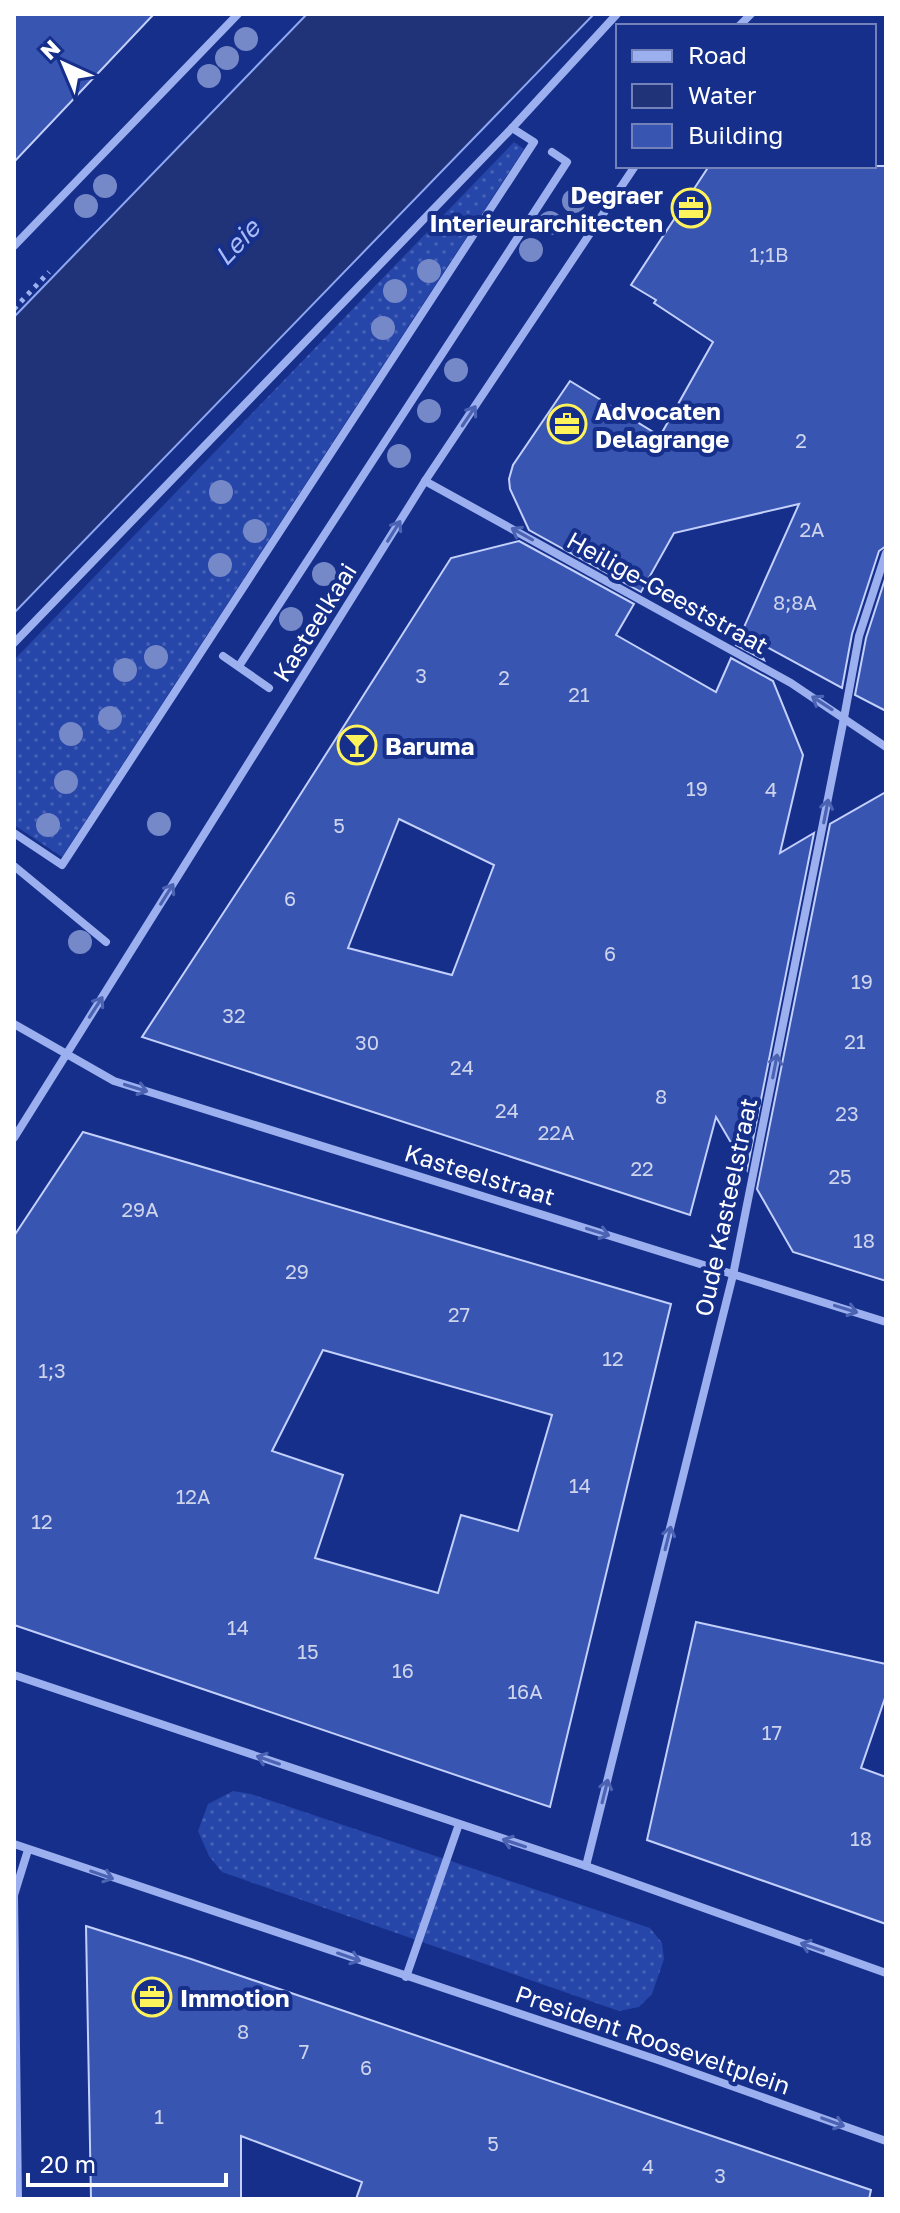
<svg xmlns="http://www.w3.org/2000/svg" width="900" height="2213" viewBox="0 0 900 2213" font-family="'Golos Text',sans-serif">
	<style>
		.grass { fill: url(#grass-dots) }
		.water { fill: #203378; stroke: #8ea7f2; stroke-width: 2 }
		.building { fill: #3955b2; stroke: #c3d0fb; stroke-width: 2; fill-rule: evenodd }
		.lines { fill: none; stroke-linecap: round; stroke-linejoin: round }
		.path { stroke: #9cb0ef; stroke-width: 5; stroke-dasharray: 4 6; stroke-linecap: butt }
		.street { stroke: #9cb0ef; stroke-width: 8 }
		.tree { fill: #7588c8 }
		.oneway { stroke: #4b63b2 }
		.labels { text-anchor: middle; dominant-baseline: central; stroke-width: 8; stroke-linejoin: round; paint-order: stroke }
		.number-label { font-size: 20px; fill: #ced4ec }
		.poi-label { font-size: 24px; font-weight: bold; fill: #fff; stroke: #152f8a; text-anchor: start }
		.street-label { font-size: 24px; fill: #fff; stroke: #152f8a }
		.water-label { font-size: 26px; font-style: italic; fill: #a8bbf7; stroke: #152f8a }
	</style>
	<defs>
		<pattern id="grass-dots" width="8" height="8" patternUnits="userSpaceOnUse" patternTransform="scale(2)"><rect width="8" height="8" fill="#2746a9"/><path d="M2 2h.1M6 6h.1" fill="none" stroke="#4762b6" stroke-width="1.8" stroke-linecap="round"/></pattern>
	</defs>
	<rect width="100%" height="100%" fill="#152f8a"/>
	<g class="grass">
		<path d="M514 142 524 149 62 857 14 825V660Z"/>
		<path d="M233 1791 251 1794 650 1928 662 1943 664 1959 652 1994 639 2007 619 2011 222 1872 209 1856 198 1831 208 1804Z"/>
	</g>
	<path class="water" d="M307 14H594L14 613V317Z"/>
	<g class="building">
		<path d="M14 14H154L14 162Z"/>
		<path d="M709 166H886V546L879 551 852 634 842 688 756 641 764 660 736 645 799 504 674 533 641 592 529 530 510 489 509 479 513 465 570 381 660 436 713 342 654 303 656 300 631 285Z"/>
		<path d="M519 541 634 604 616 635 716 692 731 658 773 681 803 755 780 853 814 833 747 1170 716 1117 690 1215 142 1037 277 831 451 558ZM399 819 494 865 452 975 348 948Z"/>
		<path d="M886 576V711L855 695 866 638Z"/>
		<path d="M886 792V1281L793 1252 757 1189 830 824Z"/>
		<path d="M83 1132 671 1304 550 1807 14 1625V1236ZM323 1350 552 1415 518 1531 461 1515 438 1593 315 1558 343 1475 272 1451Z"/>
		<path d="M696 1622 886 1664V1695L861 1768 886 1777V1924L647 1840Z"/>
		<path d="M86 1926 191 1959 871 2190 869 2199H356L362 2182 241 2136V2199H91Z"/>
	</g>
	<g class="lines">
		<path class="path" d="M14 309 49 272"/>
		<g class="street">
			<path d="M739 26 751 14"/>
			<path d="M14 246 238 14"/>
			<path d="M425 481 791 683 886 747"/>
			<path d="M14 643 512 128 617 14"/>
			<path d="M223 656 269 688"/>
			<path d="M239 666 567 162 552 152"/>
			<path d="M14 833 62 865 534 142 512 128"/>
			<path d="M14 866 106 942"/>
			<path d="M14 1024 114 1081 886 1322"/>
			<path d="M14 1138 425 481 635 166"/>
			<path d="M14 1675 586 1866 886 1973"/>
			<path d="M14 1844 661 2061 886 2141"/>
			<path d="M586 1866 733 1275 844 718 859 636 886 553"/>
			<path d="M406 1977 459 1824"/>
			<path d="M18 2199 14 1895 28 1850"/>
		</g>
	</g>
	<g class="tree">
		<circle cx="246" cy="39" r="12"/>
		<circle cx="227" cy="58" r="12"/>
		<circle cx="209" cy="76" r="12"/>
		<circle cx="105" cy="186" r="12"/>
		<circle cx="574" cy="201" r="12"/>
		<circle cx="86" cy="206" r="12"/>
		<circle cx="550" cy="223" r="12"/>
		<circle cx="531" cy="250" r="12"/>
		<circle cx="429" cy="271" r="12"/>
		<circle cx="395" cy="291" r="12"/>
		<circle cx="383" cy="328" r="12"/>
		<circle cx="456" cy="370" r="12"/>
		<circle cx="429" cy="411" r="12"/>
		<circle cx="399" cy="456" r="12"/>
		<circle cx="221" cy="492" r="12"/>
		<circle cx="255" cy="531" r="12"/>
		<circle cx="220" cy="565" r="12"/>
		<circle cx="324" cy="574" r="12"/>
		<circle cx="291" cy="619" r="12"/>
		<circle cx="156" cy="657" r="12"/>
		<circle cx="125" cy="670" r="12"/>
		<circle cx="110" cy="718" r="12"/>
		<circle cx="71" cy="734" r="12"/>
		<circle cx="66" cy="782" r="12"/>
		<circle cx="159" cy="824" r="12"/>
		<circle cx="48" cy="825" r="12"/>
		<circle cx="80" cy="942" r="12"/>
	</g>
	<defs><path id="oneway-shaft" d="M-6 0H5M1.5-3L5.5 0L1.5 3" fill="none" stroke-width="1.6" stroke-linecap="round" stroke-linejoin="round" transform="scale(2)"/></defs>
	<g class="oneway">
		<use href="#oneway-shaft" transform="translate(469 416) rotate(-56)"/>
		<use href="#oneway-shaft" transform="translate(394 531) rotate(-58)"/>
		<use href="#oneway-shaft" transform="translate(522 534) rotate(-151)"/>
		<use href="#oneway-shaft" transform="translate(822 703) rotate(-147)"/>
		<use href="#oneway-shaft" transform="translate(826 811) rotate(-79)"/>
		<use href="#oneway-shaft" transform="translate(167 894) rotate(-58)"/>
		<use href="#oneway-shaft" transform="translate(96 1007) rotate(-57)"/>
		<use href="#oneway-shaft" transform="translate(775 1066) rotate(-79)"/>
		<use href="#oneway-shaft" transform="translate(136 1088) rotate(17)"/>
		<use href="#oneway-shaft" transform="translate(598 1232) rotate(17)"/>
		<use href="#oneway-shaft" transform="translate(846 1309) rotate(17)"/>
		<use href="#oneway-shaft" transform="translate(668 1538) rotate(-76)"/>
		<use href="#oneway-shaft" transform="translate(268 1760) rotate(-161)"/>
		<use href="#oneway-shaft" transform="translate(605 1791) rotate(-76)"/>
		<use href="#oneway-shaft" transform="translate(514 1843) rotate(-162)"/>
		<use href="#oneway-shaft" transform="translate(102 1875) rotate(19)"/>
		<use href="#oneway-shaft" transform="translate(812 1947) rotate(-161)"/>
		<use href="#oneway-shaft" transform="translate(349 1957) rotate(19)"/>
		<use href="#oneway-shaft" transform="translate(833 2122) rotate(20)"/>
	</g>
	<defs>
		<g id="office-ring" transform="scale(2)"><circle r="9.5" fill="#152f8a" stroke="#fff35b" stroke-width="1.5"/><path d="M-6-3h4V-5.5h4V-3h4V5H-6ZM-1-4.5V-3h2v-1.5ZM-6 0V1H6V0Z" fill="#fff35b"/></g>
		<g id="bar-ring" transform="scale(2)"><circle r="9.5" fill="#152f8a" stroke="#fff35b" stroke-width="1.5"/><path d="M-6-5H6L.8 .8V4.5H3.5V6h-7V4.5H-.8V.8Z" fill="#fff35b"/></g>
	</defs>
	<g fill-rule="evenodd">
		<use href="#office-ring" x="691" y="208"/>
		<use href="#office-ring" x="567" y="424"/>
		<use href="#bar-ring" x="357" y="745"/>
		<use href="#office-ring" x="152" y="1997"/>
	</g>
	<g class="labels">
		<g class="number-label">
			<text x="769" y="254">1;1B</text>
			<text x="801" y="440">2</text>
			<text x="812" y="529">2A</text>
			<text x="795" y="602">8;8A</text>
			<text x="421" y="675">3</text>
			<text x="504" y="677">2</text>
			<text x="579" y="694">21</text>
			<text x="697" y="788">19</text>
			<text x="771" y="789">4</text>
			<text x="339" y="825">5</text>
			<text x="290" y="898">6</text>
			<text x="610" y="953">6</text>
			<text x="862" y="981">19</text>
			<text x="234" y="1015">32</text>
			<text x="855" y="1041">21</text>
			<text x="367" y="1042">30</text>
			<text x="462" y="1067">24</text>
			<text x="661" y="1096">8</text>
			<text x="507" y="1110">24</text>
			<text x="847" y="1113">23</text>
			<text x="556" y="1132">22A</text>
			<text x="642" y="1168">22</text>
			<text x="840" y="1176">25</text>
			<text x="140" y="1209">29A</text>
			<text x="864" y="1240">18</text>
			<text x="297" y="1271">29</text>
			<text x="459" y="1314">27</text>
			<text x="613" y="1358">12</text>
			<text x="52" y="1370">1;3</text>
			<text x="580" y="1485">14</text>
			<text x="193" y="1496">12A</text>
			<text x="42" y="1521">12</text>
			<text x="238" y="1627">14</text>
			<text x="308" y="1651">15</text>
			<text x="403" y="1670">16</text>
			<text x="525" y="1691">16A</text>
			<text x="772" y="1732">17</text>
			<text x="861" y="1838">18</text>
			<text x="243" y="2031">8</text>
			<text x="304" y="2051">7</text>
			<text x="366" y="2067">6</text>
			<text x="159" y="2116">1</text>
			<text x="493" y="2143">5</text>
			<text x="648" y="2166">4</text>
			<text x="720" y="2175">3</text>
		</g>
		<g class="poi-label">
			<text x="663" y="194" text-anchor="end">Degraer<tspan x="663" dy="28">Interieurarchitecten</tspan></text>
			<text x="595" y="410">Advocaten<tspan x="595" dy="28">Delagrange</tspan></text>
			<text x="385" y="745">Baruma</text>
			<text x="180" y="1997">Immotion</text>
		</g>
		<g class="street-label">
			<text transform="translate(668 592) rotate(29)">Heilige-Geeststraat</text>
			<text transform="translate(314 622) rotate(-58)">Kasteelkaai</text>
			<text transform="translate(480 1174) rotate(17)">Kasteelstraat</text>
			<text transform="translate(725 1207) rotate(-78)">Oude Kasteelstraat</text>
			<text transform="translate(653 2039) rotate(19)">President Rooseveltplein</text>
		</g>
		<g class="water-label">
			<text transform="translate(237 242) rotate(-46)">Leie</text>
		</g>
	</g>
	<rect width="900" height="2213" fill="none" stroke="#ffffff" stroke-width="32"/>
	<rect x="616" y="24" width="260" height="144" fill="#152f8a" stroke="#7382b9" stroke-width="2"/>
	<rect x="632" y="50" width="40" height="12" fill="#9cb0ef" stroke="#7382b9" stroke-width="2"/>
	<text x="688" y="64" font-size="24" fill="#ffffff">Road</text>
	<rect x="632" y="84" width="40" height="24" fill="#203378" stroke="#7382b9" stroke-width="2"/>
	<text x="688" y="104" font-size="24" fill="#ffffff">Water</text>
	<rect x="632" y="124" width="40" height="24" fill="#3955b2" stroke="#7382b9" stroke-width="2"/>
	<text x="688" y="144" font-size="24" fill="#ffffff">Building</text>
	<g transform="translate(64 64) rotate(316)" stroke="#152f8a" stroke-width="6" paint-order="stroke">
	<path d="M0-6L14 30L0 20L-14 30Z" fill="#ffffff"/>
	<text y="-12" font-size="22" font-weight="bold" text-anchor="middle" fill="#ffffff">N</text>
	</g>
	<path d="M28 2173v12h198v-12" fill="none" stroke="#ffffff" stroke-width="4"/>
	<text x="40" y="2173" font-size="24" fill="#ffffff" stroke="#152f8a" stroke-width="6" paint-order="stroke">20 m</text>
</svg>
